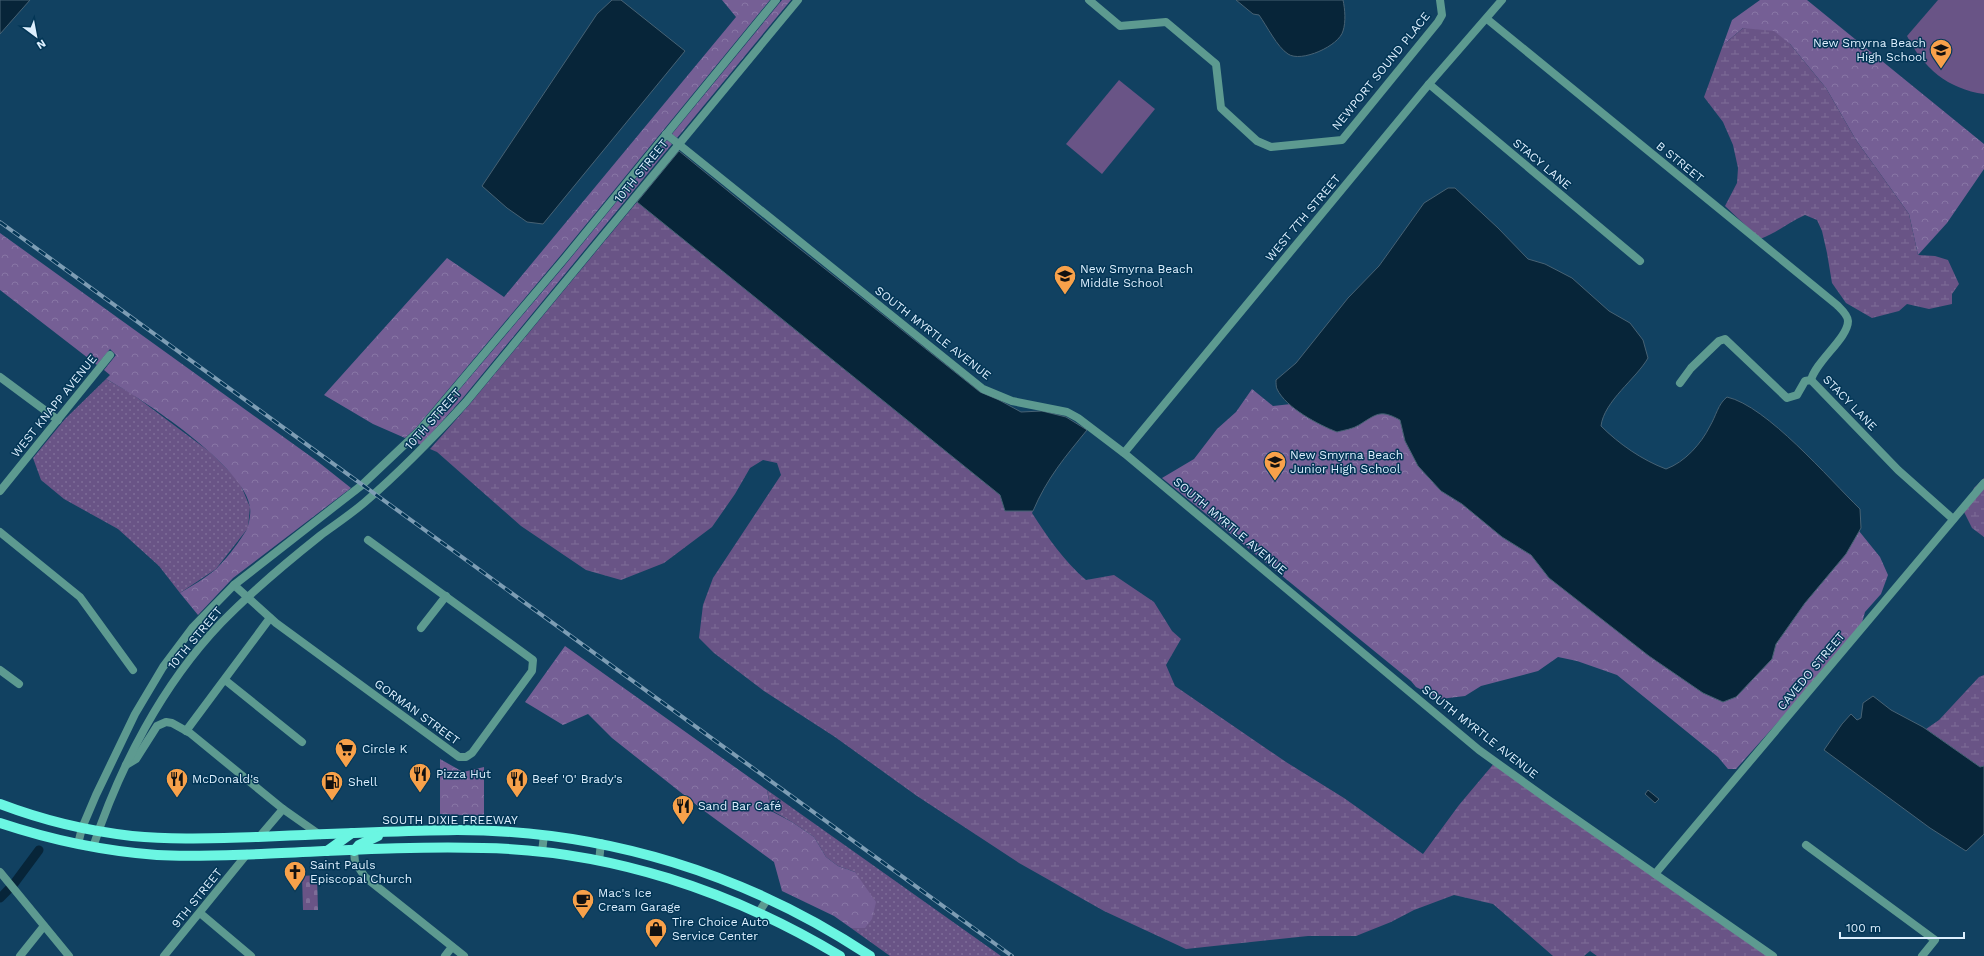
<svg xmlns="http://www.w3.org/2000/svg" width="1984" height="956" viewBox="0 0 1984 956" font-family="'Work Sans',sans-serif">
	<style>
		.grass { fill: url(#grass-dots) }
		.forest { fill: url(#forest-crowns) }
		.wetland { fill: url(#wetland-marsh) }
		.cemetery { fill: url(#cemetery-stones) }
		.green { fill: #695486 }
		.water { fill: #072539; stroke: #476274 }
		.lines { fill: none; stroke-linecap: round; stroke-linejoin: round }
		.canal { stroke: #072539; stroke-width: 9 }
		.minor { stroke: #5d9a90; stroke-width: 8 }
		.tertiary { stroke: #5d9a90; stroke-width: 8 }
		.primary { stroke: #6bf6e2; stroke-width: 10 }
		.rail-casing { stroke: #7d9db4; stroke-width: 4 }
		.rail { stroke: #033656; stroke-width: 2.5; stroke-dasharray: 8; stroke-linecap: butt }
		.labels { text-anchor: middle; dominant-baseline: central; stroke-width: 3; stroke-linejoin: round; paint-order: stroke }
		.poi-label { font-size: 12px; fill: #ddeffe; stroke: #033656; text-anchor: start }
		.street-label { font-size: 12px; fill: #ddeffe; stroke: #033656 }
	</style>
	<defs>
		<pattern id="grass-dots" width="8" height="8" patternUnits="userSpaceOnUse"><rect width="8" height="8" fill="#695486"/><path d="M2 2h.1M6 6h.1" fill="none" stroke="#7e6d98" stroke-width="1.8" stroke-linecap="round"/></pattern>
		<pattern id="forest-crowns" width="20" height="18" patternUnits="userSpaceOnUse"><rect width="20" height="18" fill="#755f95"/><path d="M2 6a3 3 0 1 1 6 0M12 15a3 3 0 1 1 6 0" fill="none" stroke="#8876a5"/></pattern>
		<pattern id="wetland-marsh" width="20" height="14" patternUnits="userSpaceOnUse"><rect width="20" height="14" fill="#695486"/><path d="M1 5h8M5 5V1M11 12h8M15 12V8" fill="none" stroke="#7e6d98"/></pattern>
		<pattern id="cemetery-stones" width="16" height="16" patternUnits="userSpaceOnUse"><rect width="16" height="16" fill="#695486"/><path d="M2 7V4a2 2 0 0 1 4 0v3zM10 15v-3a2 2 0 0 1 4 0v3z" fill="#7e6d98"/></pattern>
	</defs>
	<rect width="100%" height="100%" fill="#114161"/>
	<g class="grass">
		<path d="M106 379 131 393 210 452 239 481 250 507 248 528 216 569 180 593 159 566 118 529 64 499 41 480 33 458 65 419Z"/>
		<path d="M767 790 1001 956H890L851 928H865L855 872 838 866 826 857 814 837 792 822 771 810Z"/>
	</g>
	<g class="forest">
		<path d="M722 0H770L561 255 416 428 405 438 373 424 324 395 447 258 504 297 736 17Z"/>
		<path d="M782 0H791L677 138 672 134Z"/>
		<path d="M1760 0H1807L1984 144V169L1947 223 1918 255 1909 214 1856 140 1826 88 1790 44 1743 28 1723 45 1732 20Z"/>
		<path d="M667 140 672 144 462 399 421 445 415 442 565 265Z"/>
		<path d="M0 233 317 461 351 488 233 578 198 615 180 593C192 586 205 578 215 570 225 561 241 540 247 529 249 524 251 513 250 508 247 468 140 397 106 379L110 375 104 370 116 355 110 349 97 365 0 290Z"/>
		<path d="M1252 389 1273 406 1291 404 1292 407 1358 426C1374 413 1381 410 1400 420L1405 441 1418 466 1441 491 1462 504 1502 537 1531 555 1549 578 1649 656 1703 693 1723 702 1736 697 1772 659 1776 644 1805 603 1846 554 1859 531 1880 557 1888 575 1881 594 1865 612 1860 630 1736 769H1728L1718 757 1617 675 1577 661 1558 657 1538 671 1481 686 1465 696 1440 699 1416 687 1411 681 1162 478 1194 459 1217 429 1236 412Z"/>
		<path d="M565 646 767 790 771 811 792 822 814 837 826 857 838 866 855 872 876 902 872 919 865 928H851L834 916 782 891 774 862 703 810 612 738 588 714 563 725 525 702Z"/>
		<path d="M440 759 463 772 484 767V816L440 814Z"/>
	</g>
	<g class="wetland">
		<path d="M1743 28 1774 31 1790 44 1826 88 1856 140 1909 214 1918 255 1935 256 1948 260 1959 284 1952 294V304L1929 309 1907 304 1899 311 1872 318 1846 303 1832 283 1827 253 1822 231 1817 220 1805 215C1789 222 1778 232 1760 239L1725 206 1737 183 1738 168 1733 145 1723 122 1704 97 1723 45Z"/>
		<path d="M637 202 1000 495 1005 511H1033L1032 513C1048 538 1064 561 1086 580L1114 575 1154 602 1172 631 1181 639 1166 665 1175 686 1286 762 1344 798 1423 854 1459 805 1496 761 1773 956H1597L1590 951 1584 956H1553L1493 904 1454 895 1414 910 1391 922 1356 936H1308L1186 949 1104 911 1019 863 917 796 835 737 764 691 714 653 699 638 703 605 713 578 781 475 777 463 763 460 750 468 735 494 712 527 664 563 621 580 586 570 521 526 437 452 430 449 469 405Z"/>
		<path d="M1984 478V537L1972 528 1964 512 1974 488Z"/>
		<path d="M1984 675V766L1980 767 1926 729 1939 720 1979 677Z"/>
	</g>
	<path class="cemetery" d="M317 875 318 910H303L302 876Z"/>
	<g class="green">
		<path d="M1938 0H1984V94C1948 89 1923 68 1907 36Z"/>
		<path d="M1119 80 1155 109 1102 174 1066 144Z"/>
	</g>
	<g class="water">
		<path d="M0 0H30L0 34Z"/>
		<path d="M612 0H621L685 51 543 224 527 222 507 208 482 186 597 14Z"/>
		<path d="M1236 0H1343C1345 9 1346 22 1343 31 1339 46 1301 63 1288 54 1277 47 1267 26 1259 15L1253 14Z"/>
		<path d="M679 151 766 222 980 392 999 400 1021 412 1042 411 1066 417 1087 430C1065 457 1047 478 1033 511H1005L1000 495 637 202Z"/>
		<path d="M1448 188H1455L1498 228 1528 259 1545 264 1572 278 1609 311 1630 323 1643 340 1648 358C1636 379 1604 401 1601 426 1619 444 1642 460 1666 469 1685 462 1701 444 1710 426 1716 416 1718 404 1727 397 1767 406 1829 479 1860 509L1861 528 1846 554 1805 603 1776 644 1772 659 1736 697 1723 702 1703 693 1649 656 1549 578 1531 555 1502 537 1462 504 1441 491 1418 466 1405 441 1400 420C1380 409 1377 414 1359 425 1353 429 1344 430 1337 432 1319 425 1286 408 1277 389 1276 387 1276 383 1276 380L1296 363 1348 298 1379 266 1424 203Z"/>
		<path d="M1873 696 1891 710 1923 727 1980 767 1984 766V834L1966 851 1930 828 1824 750 1842 724 1851 714 1857 720 1861 718 1863 703Z"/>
		<path d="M1648 790 1659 799 1655 803 1645 794Z"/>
	</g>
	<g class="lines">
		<path class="canal" d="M0 898 13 885 39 850"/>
		<g class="minor">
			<path d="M1089 0 1120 26 1166 22 1216 64 1221 108 1257 141 1271 147 1342 140 1438 22 1442 15 1440 0"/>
			<path d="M1487 19 1837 305C1841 309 1848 315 1848 321 1848 338 1816 361 1811 380"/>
			<path d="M1429 84 1640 261"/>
			<path d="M0 377 58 420"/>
			<path d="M1680 383 1691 368 1719 341 1725 339 1787 398 1797 395 1805 381 1811 380 1898 470 1953 519"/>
			<path d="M1124 453 1429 84 1502 0"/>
			<path d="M0 491 110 355"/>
			<path d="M0 532 80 597 133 670"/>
			<path d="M234 585 276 623 459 757H466L472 753 532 671 533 660 368 540"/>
			<path d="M421 628 446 596"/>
			<path d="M0 670 19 684"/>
			<path d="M225 680 302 742"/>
			<path d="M186 731 270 618"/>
			<path d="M126 765 136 759 157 726 166 722 172 723 190 733 283 809 320 835"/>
			<path d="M260 836 283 809"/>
			<path d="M1806 845 1935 940 1922 956"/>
			<path d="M354 851 355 862 365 877 464 956"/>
			<path d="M542 852 544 835"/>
			<path d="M599 861 601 843"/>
			<path d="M1655 874 1984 483"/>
			<path d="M759 912 768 898"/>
			<path d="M200 913 251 956"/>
			<path d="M20 956 44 926"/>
			<path d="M164 956 247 854"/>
			<path d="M445 956 452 947"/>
		</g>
		<g class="tertiary">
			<path d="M666 134 983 389 1012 401 1067 412 1078 418 1124 453 1479 750 1550 801 1773 956"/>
			<path d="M78 844 82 828 96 795 135 714 163 667 193 627 234 585 362 485 419 431 565 258 776 0"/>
			<path d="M93 847C120 766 162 685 221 623 252 591 287 562 321 535 336 524 351 514 365 502 401 471 434 437 466 402L798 0"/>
			<path d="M0 872 69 956"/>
		</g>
		<g class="primary">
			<path d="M0 804C42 820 87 831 132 836 174 840 216 838 258 837 324 834 391 831 457 830 605 830 747 874 870 956"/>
			<path d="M0 823C51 840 103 851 157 855 192 857 227 855 261 854 335 851 409 846 483 848 610 850 732 891 840 956"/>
			<path d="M327 851 352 833"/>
			<path d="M354 851 359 845 378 836"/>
		</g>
		<g class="rail-casing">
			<path id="rail" d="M0 222 1012 956"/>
		</g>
		<use href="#rail" class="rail"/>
	</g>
	<defs>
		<g id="school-pin" transform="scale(1.15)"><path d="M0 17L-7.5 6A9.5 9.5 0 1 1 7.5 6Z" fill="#f8a14a" stroke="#033656"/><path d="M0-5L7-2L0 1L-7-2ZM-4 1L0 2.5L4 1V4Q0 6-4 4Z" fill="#111"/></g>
		<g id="supermarket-pin" transform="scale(1.15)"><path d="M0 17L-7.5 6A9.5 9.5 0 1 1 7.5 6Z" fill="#f8a14a" stroke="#033656"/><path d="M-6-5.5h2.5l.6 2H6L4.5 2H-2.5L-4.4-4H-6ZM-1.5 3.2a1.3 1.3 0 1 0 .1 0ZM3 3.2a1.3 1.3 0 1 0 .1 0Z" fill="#111"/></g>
		<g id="restaurant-pin" transform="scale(1.15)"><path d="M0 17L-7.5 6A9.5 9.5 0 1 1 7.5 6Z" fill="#f8a14a" stroke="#033656"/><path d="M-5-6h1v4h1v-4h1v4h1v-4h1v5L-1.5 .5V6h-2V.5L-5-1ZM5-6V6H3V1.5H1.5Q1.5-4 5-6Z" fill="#111"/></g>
		<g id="fuel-pin" transform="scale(1.15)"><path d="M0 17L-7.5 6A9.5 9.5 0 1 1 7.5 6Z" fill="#f8a14a" stroke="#033656"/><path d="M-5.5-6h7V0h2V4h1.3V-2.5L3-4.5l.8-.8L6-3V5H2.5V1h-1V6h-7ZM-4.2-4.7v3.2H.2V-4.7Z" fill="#111"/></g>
		<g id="church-pin" transform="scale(1.15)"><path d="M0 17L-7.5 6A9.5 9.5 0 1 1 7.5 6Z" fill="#f8a14a" stroke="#033656"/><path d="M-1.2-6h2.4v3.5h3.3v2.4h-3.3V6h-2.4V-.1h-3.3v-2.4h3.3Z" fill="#111"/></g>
		<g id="cafe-pin" transform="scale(1.15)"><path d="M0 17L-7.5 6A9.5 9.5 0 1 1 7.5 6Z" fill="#f8a14a" stroke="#033656"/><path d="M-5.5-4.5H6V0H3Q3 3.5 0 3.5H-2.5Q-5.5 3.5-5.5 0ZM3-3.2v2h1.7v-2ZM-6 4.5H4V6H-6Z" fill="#111"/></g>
		<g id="shop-pin" transform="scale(1.15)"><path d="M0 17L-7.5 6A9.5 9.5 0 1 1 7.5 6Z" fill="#f8a14a" stroke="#033656"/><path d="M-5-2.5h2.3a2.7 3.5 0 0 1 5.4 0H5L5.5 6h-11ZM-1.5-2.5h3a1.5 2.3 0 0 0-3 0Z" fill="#111"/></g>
	</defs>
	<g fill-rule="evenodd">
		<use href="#school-pin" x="1941" y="50"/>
		<use href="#school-pin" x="1065" y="276"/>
		<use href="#school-pin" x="1275" y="462"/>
		<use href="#supermarket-pin" x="346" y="749"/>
		<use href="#restaurant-pin" x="420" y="774"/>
		<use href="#restaurant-pin" x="177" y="779"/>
		<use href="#restaurant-pin" x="517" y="779"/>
		<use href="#fuel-pin" x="332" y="782"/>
		<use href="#restaurant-pin" x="683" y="806"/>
		<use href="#church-pin" x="295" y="872"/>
		<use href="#cafe-pin" x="583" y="900"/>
		<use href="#shop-pin" x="656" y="929"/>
	</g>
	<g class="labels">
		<g class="poi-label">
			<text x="1926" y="43" text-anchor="end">New Smyrna Beach<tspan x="1926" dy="14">High School</tspan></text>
			<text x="1080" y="269">New Smyrna Beach<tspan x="1080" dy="14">Middle School</tspan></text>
			<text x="1290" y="455">New Smyrna Beach<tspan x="1290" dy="14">Junior High School</tspan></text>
			<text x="362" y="749">Circle K</text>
			<text x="436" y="774">Pizza Hut</text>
			<text x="192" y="779">McDonald's</text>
			<text x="532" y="779">Beef 'O' Brady's</text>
			<text x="348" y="782">Shell</text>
			<text x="698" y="806">Sand Bar Café</text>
			<text x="310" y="865">Saint Pauls<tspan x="310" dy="14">Episcopal Church</tspan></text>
			<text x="598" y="893">Mac's Ice<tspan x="598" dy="14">Cream Garage</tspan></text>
			<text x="672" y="922">Tire Choice Auto<tspan x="672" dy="14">Service Center</tspan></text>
		</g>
		<g class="street-label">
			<text transform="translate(1381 71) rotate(-51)">NEWPORT SOUND PLACE</text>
			<text transform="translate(1680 162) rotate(39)">B STREET</text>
			<text transform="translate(1542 164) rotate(40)">STACY LANE</text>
			<text transform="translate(641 171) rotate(-51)">10TH STREET</text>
			<text transform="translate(1303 218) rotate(-50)">WEST 7TH STREET</text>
			<text transform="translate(933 333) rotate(38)">SOUTH MYRTLE AVENUE</text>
			<text transform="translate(1850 403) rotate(46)">STACY LANE</text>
			<text transform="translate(54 406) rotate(-51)">WEST KNAPP AVENUE</text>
			<text transform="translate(433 419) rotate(-48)">10TH STREET</text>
			<text transform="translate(1230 526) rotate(40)">SOUTH MYRTLE AVENUE</text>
			<text transform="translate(195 638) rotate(-50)">10TH STREET</text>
			<text transform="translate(1811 671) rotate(-50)">CAVEDO STREET</text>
			<text transform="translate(417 712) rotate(36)">GORMAN STREET</text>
			<text transform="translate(1480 732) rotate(38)">SOUTH MYRTLE AVENUE</text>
			<text x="450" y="820">SOUTH DIXIE FREEWAY</text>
			<text transform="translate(197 898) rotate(-51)">9TH STREET</text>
		</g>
	</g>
	<g transform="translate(36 36) rotate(148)" stroke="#033656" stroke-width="3" paint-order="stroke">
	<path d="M0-3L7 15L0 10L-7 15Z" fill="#ddeffe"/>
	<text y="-6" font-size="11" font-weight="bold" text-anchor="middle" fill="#ddeffe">N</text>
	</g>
	<path d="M1840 932v6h124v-6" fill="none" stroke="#ddeffe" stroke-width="2"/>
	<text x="1846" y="932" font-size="12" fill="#ddeffe" stroke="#033656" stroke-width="3" paint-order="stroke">100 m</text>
</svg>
